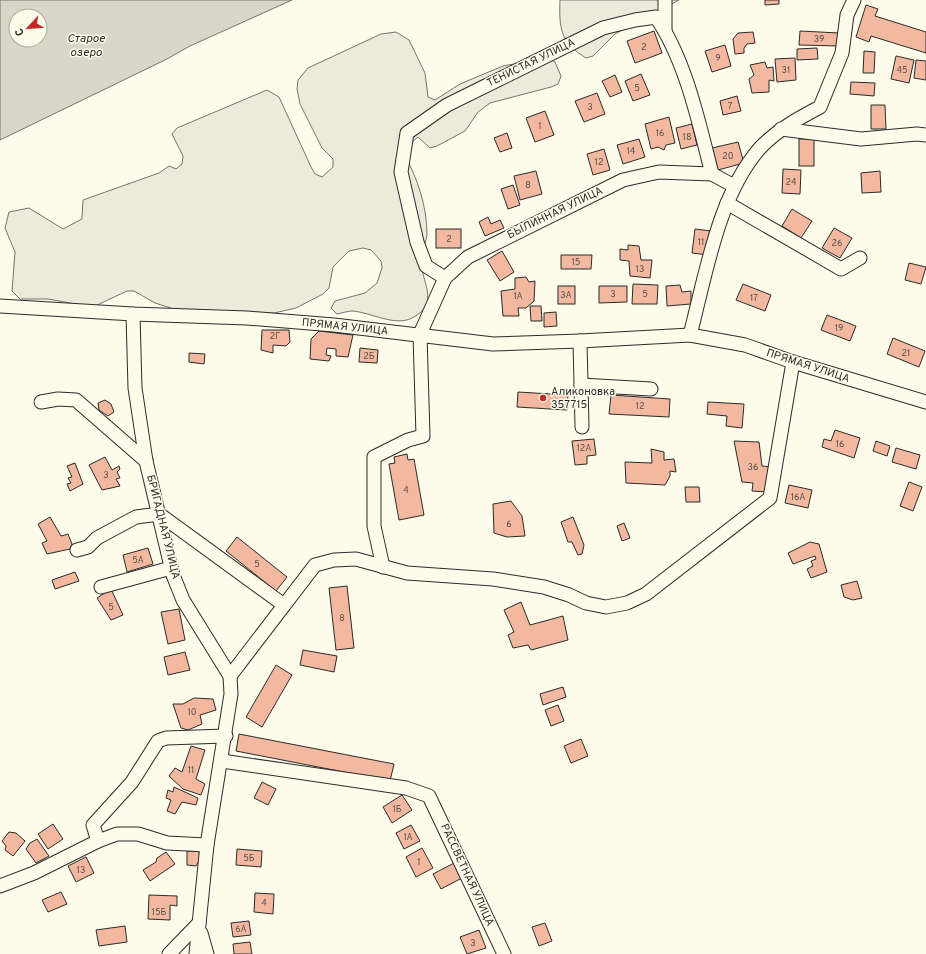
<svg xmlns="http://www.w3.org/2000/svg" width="926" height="954" viewBox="0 0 926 954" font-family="Overpass,sans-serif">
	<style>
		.green { fill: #ecebdb; stroke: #74746e }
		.water { fill: #d8d7c9; stroke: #74746e; fill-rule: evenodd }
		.building { fill: #f2b8a0; stroke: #2b2b2b }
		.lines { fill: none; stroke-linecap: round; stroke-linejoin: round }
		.minor-casing { stroke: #2b2b2b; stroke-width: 15 }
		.minor { stroke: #fdfbea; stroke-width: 13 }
		.poi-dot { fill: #c62828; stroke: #fdfbea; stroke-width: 1.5 }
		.labels { text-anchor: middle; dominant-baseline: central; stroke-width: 3; stroke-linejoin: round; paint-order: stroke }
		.number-label { font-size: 9px; fill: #5d4e48 }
		.street-label { font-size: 11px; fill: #2b2b2b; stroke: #fdfbea }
		.poi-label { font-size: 11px; fill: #2b2b2b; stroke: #fdfbea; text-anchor: start }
		.water-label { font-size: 12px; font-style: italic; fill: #2b2b2b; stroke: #fdfbea }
	</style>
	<rect width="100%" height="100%" fill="#fdfbea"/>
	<g class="green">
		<path d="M560 0H679L615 34 593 56 586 58C560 42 559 28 560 0Z"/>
		<path d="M396 32 409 40 425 73 428 97 435 100 460 84 503 66 548 58 555 62 561 76 558 84 551 87 490 103 478 112 465 131 437 146 430 148 418 137 412 142 404 154C418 179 427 207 427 235 426 243 421 251 421 259 420 281 442 303 412 318 395 327 370 312 352 311 348 311 342 313 337 314L331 308 335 301 365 293 377 283 382 268 381 261 371 250 363 248 349 251 333 267 329 288 323 294 296 308 274 313 177 310 155 303 134 291H127L93 307 48 299H20L12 291 15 252 5 228 9 212 29 208 63 229 82 219 83 200 159 173 169 166 176 169 182 164 183 156 172 134 177 128 267 90 279 97 311 167 315 174 322 177 333 167V159L322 148 300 104 297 89 298 80 308 68 381 34Z"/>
	</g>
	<path class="water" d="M0 0H292L190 46 167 59 0 140ZM16 16H40V40H16Z"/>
	<g class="building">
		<path d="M765 0H779V4L765 5Z"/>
		<path d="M866 5 878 9 875 16 926 32V53L871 36 869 42 856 37Z"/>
		<path d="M654 31 662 53 635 63 627 41Z"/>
		<path d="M800 31 839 33V46L799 45Z"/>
		<path d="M753 32 755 43 747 44 744 48V53L735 54 733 39 738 33Z"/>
		<path d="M725 45 731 66 712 72 705 51Z"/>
		<path d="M817 48 818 59 797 60V49Z"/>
		<path d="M864 51 875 52 874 73H863Z"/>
		<path d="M896 56 914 60 909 83 891 79Z"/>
		<path d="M795 58 796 80 777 82 775 59Z"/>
		<path d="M916 60 926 61V80L914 78Z"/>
		<path d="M765 62 767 68 773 67 774 81 769 80V92L752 93 749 79 754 75 750 65Z"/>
		<path d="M641 74 650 95 633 101 625 81Z"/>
		<path d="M615 75 622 92 610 97 602 81Z"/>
		<path d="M851 82 875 83 874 96 850 94Z"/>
		<path d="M597 93 605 114 584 122 575 101Z"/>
		<path d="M737 96 741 111 723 115 720 101Z"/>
		<path d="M871 105H885L886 129H871Z"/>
		<path d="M545 111 554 135 535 142 526 118Z"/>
		<path d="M669 117 675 143 666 145 664 150 658 147 651 149 645 124Z"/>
		<path d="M692 124 697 145 681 149 676 128Z"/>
		<path d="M507 133 512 148 500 152 494 138Z"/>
		<path d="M639 139 645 157 623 164 617 145Z"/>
		<rect x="799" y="139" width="15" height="27"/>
		<path d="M738 142 744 163 718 170 712 148Z"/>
		<path d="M604 149 610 170 593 175 587 154Z"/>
		<path d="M783 169 801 170 800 194 782 193Z"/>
		<path d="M536 171 542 194 520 200 514 176Z"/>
		<path d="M880 171 881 192 862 193 861 173Z"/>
		<path d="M513 185 520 205 508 209 501 189Z"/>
		<path d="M792 209 812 221 801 238 782 226Z"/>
		<path d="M488 217 491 224 500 220 504 228 485 236 479 222Z"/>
		<path d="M834 228 852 238 840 258 822 248Z"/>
		<rect x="436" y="229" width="25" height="19"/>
		<path d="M695 229 711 231 708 255 692 253Z"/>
		<path d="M628 245 639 246 641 260H652L650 278 630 276 629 261 620 260V249L628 250Z"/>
		<path d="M502 251 514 272 500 281 487 260Z"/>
		<path d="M561 255H592L591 269H561Z"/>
		<path d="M909 263 926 267 921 284 905 280Z"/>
		<path d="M526 277 529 282 535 281 534 301 526 308H518L519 316H503L501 291 515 289V278Z"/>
		<path d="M633 284 658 285 657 304H632Z"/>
		<path d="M743 284 771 295 765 311 736 300Z"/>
		<path d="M680 285 682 292 691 291V304L667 306 666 286Z"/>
		<rect x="558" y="286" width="17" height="18"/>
		<path d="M599 286H627V302L599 303Z"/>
		<path d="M530 306H541L542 321H531Z"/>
		<path d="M556 312 557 326 544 327V313Z"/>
		<path d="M827 315 856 326 850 341 821 330Z"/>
		<path d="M262 330H289L290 342 286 346 273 345V353L261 350Z"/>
		<path d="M319 331 353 335 348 357 336 356V349L327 348 326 355 331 356 329 361 310 359 311 339Z"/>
		<path d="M893 338 925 351 919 367 887 354Z"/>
		<path d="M360 348 378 350 377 363 359 362Z"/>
		<path d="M189 353 205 354 204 364 189 362Z"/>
		<path d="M518 392 568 395 567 410 517 407Z"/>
		<path d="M611 395 670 399 669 417 609 414Z"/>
		<path d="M105 400 111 404 114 412 108 416 99 410 98 403Z"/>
		<path d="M708 402 744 404 742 428 726 426 727 416 707 414Z"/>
		<path d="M835 430 860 438 854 458 822 447 824 439 831 441Z"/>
		<path d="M594 439 596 455 587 456V464L575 465 572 441Z"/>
		<path d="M734 441 759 442 762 466 772 467 767 492 752 491 753 483 742 482Z"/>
		<path d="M876 441 890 446 887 456 873 451Z"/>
		<path d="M896 448 920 455 916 469 892 462Z"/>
		<path d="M651 449 664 452V460L674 459 676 472 670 471V476L665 485 626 483 625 462 652 463Z"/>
		<path d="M407 454 408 460 414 459 424 515 399 520 389 464 395 463 394 457Z"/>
		<path d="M105 457 112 470 119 466 120 469 117 472 120 478 116 479 120 486 102 490 89 465Z"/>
		<path d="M75 463 83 484 70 491 67 484 71 483 68 478 72 477 67 466Z"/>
		<path d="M909 482 922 487 913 511 900 506Z"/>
		<path d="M789 485 812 490 808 508 785 503Z"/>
		<path d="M685 487H699L700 502H686Z"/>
		<path d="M511 501 522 516 525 536 507 537 494 533 493 504Z"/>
		<path d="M50 517 61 536 68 534 72 544 70 549 47 554 42 543 47 541 38 524Z"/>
		<path d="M573 517 584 545 582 554 578 555 572 542H568L561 522Z"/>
		<path d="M624 523 630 538 622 541 617 526Z"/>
		<path d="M237 537 287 577 276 591 226 551Z"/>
		<path d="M810 542 819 544 827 572 811 578 807 569 813 566 811 561 816 559 815 556 793 564 788 553Z"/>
		<path d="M148 548 153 564 127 572 123 555Z"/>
		<path d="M75 572 79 581 55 589 52 580Z"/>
		<path d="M857 581 862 598 853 600 844 597 841 585Z"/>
		<path d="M347 586 354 648 336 650 329 588Z"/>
		<path d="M111 589 123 615 111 620 97 598Z"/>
		<path d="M521 602 530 625 563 616 568 640 531 650 528 645 513 648 508 635 514 632 504 610Z"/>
		<path d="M179 609 185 640 168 644 161 612Z"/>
		<path d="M303 650 337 656 334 672 300 665Z"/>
		<path d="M185 652 190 670 168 675 164 657Z"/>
		<path d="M276 665 292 675 262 727 246 717Z"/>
		<path d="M563 687 566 697 543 705 540 694Z"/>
		<path d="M194 698 213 699 216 710 200 715 202 724 188 730 181 728 173 704H183Z"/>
		<path d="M558 705 564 721 551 726 545 710Z"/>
		<path d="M239 734 394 764 390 781 236 751Z"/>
		<path d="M581 739 588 756 571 763 564 746Z"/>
		<path d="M191 746 205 750 196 779 205 784 201 795 183 789 169 776 175 768 182 772Z"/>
		<path d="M262 782 276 789 268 805 254 798Z"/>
		<path d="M174 787 198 798 196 805 182 802 175 814 167 811 171 800 166 798 168 790 173 792Z"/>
		<path d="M402 795 412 810 392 823 383 807Z"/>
		<path d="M53 824 63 839 48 849 38 834Z"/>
		<path d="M411 825 420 841 404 849 396 833Z"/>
		<path d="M9 832 16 833 25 841 13 856 5 850 6 846 2 841Z"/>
		<path d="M37 839 49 856 36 863 26 849 30 843Z"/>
		<path d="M422 848 433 868 416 877 406 857Z"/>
		<path d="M237 849 262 851 261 867 236 865Z"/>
		<path d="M187 851H199L201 858 196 866 187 865Z"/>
		<path d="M166 852 175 864 150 881 143 870 156 862 157 858Z"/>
		<path d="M86 857 94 873 76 882 68 866Z"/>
		<path d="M454 863 462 878 441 889 433 874Z"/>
		<path d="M61 892 67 904 48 912 42 900Z"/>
		<path d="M255 893 274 894 273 914 254 912Z"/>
		<path d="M149 895 177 896V906L170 905V920L148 919Z"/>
		<path d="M249 921 251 935 233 937 231 923Z"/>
		<path d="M545 923 552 941 539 946 532 927Z"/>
		<path d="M125 926 127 942 99 946 96 930Z"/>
		<path d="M479 930 486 948 467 954 460 937Z"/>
		<path d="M250 942 252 954H234L233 944Z"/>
	</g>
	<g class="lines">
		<g class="minor-casing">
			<g id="minor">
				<path d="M665 0V30"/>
				<path d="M781 129 861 139 917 134 926 135"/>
				<path d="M727 203 841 269 860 258"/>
				<path d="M445 278 426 266 417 242 401 172 407 133 447 105 603 28 635 20 656 17C686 61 699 123 712 174"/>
				<path d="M0 306 133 314 247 318 334 325 493 344 580 341 690 335 745 345 793 362 926 402"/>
				<path d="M133 314 135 388 146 461 173 575 183 600 230 676 231 694 207 845 196 954"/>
				<path d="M690 335C706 274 718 196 760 148 777 130 799 118 820 107L842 53 847 15 854 0"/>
				<path d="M580 341 582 427"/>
				<path d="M581 385 651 389"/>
				<path d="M41 402 58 399 76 400 146 461"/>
				<path d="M77 550 88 547 97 538 136 517 159 514 284 605"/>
				<path d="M383 567 374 526V457L408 440 423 436 420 334 445 278 468 257 623 180 659 172 712 174 734 186"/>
				<path d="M101 587 171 568"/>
				<path d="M230 676 315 565 334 560 356 559 407 573 493 579 544 587 569 595 586 603 606 607 627 603 646 594 770 498 793 362"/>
				<path d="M222 761 406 788 429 796 504 954"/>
				<path d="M98 841 93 825 132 782 158 741 166 738 226 736"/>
				<path d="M0 886 34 873 98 841 117 834H138L167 843 207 845"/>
				<path d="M201 933 207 954"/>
				<path d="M169 954 199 923"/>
			</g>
		</g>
		<use href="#minor" class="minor"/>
	</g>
	<circle class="poi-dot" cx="543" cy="398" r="4"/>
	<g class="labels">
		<g class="number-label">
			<text x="819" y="39">39</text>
			<text x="644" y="47">2</text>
			<text x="718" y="58">9</text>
			<text x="786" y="70">31</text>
			<text x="902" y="70">45</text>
			<text x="637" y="88">5</text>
			<text x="730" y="106">7</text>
			<text x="590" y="107">3</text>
			<text x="540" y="126">1</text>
			<text x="660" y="133">16</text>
			<text x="687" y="137">18</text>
			<text x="631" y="151">14</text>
			<text x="728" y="156">20</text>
			<text x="599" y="162">12</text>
			<text x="791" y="182">24</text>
			<text x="528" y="185">8</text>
			<text x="449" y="239">2</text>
			<text x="701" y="242">11</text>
			<text x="837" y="243">26</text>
			<text x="576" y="262">15</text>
			<text x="640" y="269">13</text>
			<text x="613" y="294">3</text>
			<text x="645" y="294">5</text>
			<text x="566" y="295">3А</text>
			<text x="518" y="296">1А</text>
			<text x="754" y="298">17</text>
			<text x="839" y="328">19</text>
			<text x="275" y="336">2Г</text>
			<text x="906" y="353">21</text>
			<text x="369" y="356">2Б</text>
			<text x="640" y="406">12</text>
			<text x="840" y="444">16</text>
			<text x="584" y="448">12А</text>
			<text x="753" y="467">36</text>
			<text x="106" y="475">3</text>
			<text x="406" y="490">4</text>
			<text x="798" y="497">16А</text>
			<text x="509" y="524">6</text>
			<text x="138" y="560">5А</text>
			<text x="257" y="564">5</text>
			<text x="111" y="607">5</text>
			<text x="342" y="618">8</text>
			<text x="192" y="712">10</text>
			<text x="191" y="770">11</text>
			<text x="397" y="809">1Б</text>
			<text x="408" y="837">1А</text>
			<text x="249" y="858">5Б</text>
			<text x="419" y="862">1</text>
			<text x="81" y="870">13</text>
			<text x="264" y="903">4</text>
			<text x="159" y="912">15Б</text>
			<text x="241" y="929">6А</text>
			<text x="473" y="943">3</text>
		</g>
		<g class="street-label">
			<text transform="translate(531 63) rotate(-26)">ТЕНИСТАЯ УЛИЦА</text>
			<text transform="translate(555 213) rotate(-26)">БЫЛИННАЯ УЛИЦА</text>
			<text transform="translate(345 327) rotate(6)">ПРЯМАЯ УЛИЦА</text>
			<text transform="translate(808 366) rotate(18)">ПРЯМАЯ УЛИЦА</text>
			<text transform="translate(163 527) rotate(76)">БРИГАДНАЯ УЛИЦА</text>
			<text transform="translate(467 875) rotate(65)">РАССВЕТНАЯ УЛИЦА</text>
		</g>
		<g class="poi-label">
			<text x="551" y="392">Аликоновка<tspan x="551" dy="13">357715</tspan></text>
		</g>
		<g class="water-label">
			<text x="86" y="39">Старое<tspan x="86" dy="14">озеро</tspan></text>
		</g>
	</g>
	<g transform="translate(28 28) rotate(244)"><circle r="19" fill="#fdfbea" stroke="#a9a89e"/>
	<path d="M0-3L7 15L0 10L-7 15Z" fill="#c62828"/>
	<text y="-6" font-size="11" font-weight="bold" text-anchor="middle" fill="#2b2b2b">С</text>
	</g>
</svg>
